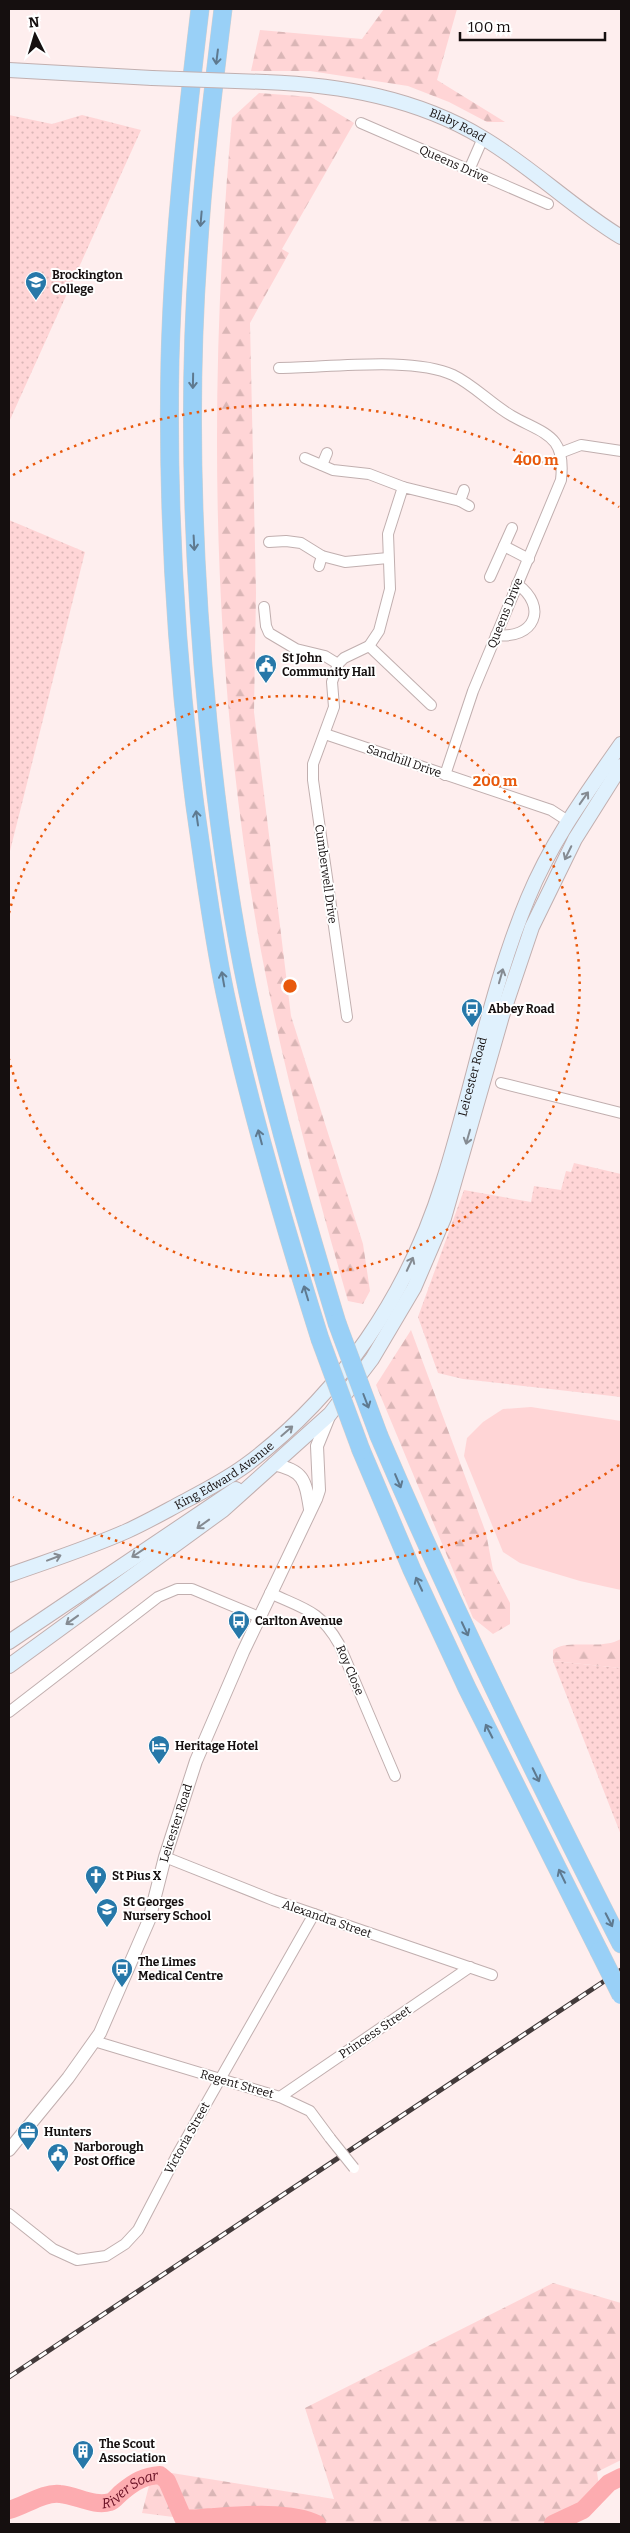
<svg xmlns="http://www.w3.org/2000/svg" width="630" height="2533" viewBox="0 0 630 2533" font-family="Bitter,serif">
	<style>
		.green { fill: url(#green-dots) }
		.forest { fill: url(#forest-firs) }
		.pitch { fill: #ffd5d6 }
		.lines { fill: none; stroke-linecap: round; stroke-linejoin: round }
		.river { stroke: #fdacb0; stroke-width: 18 }
		.minor-casing { stroke: #c1afaf; stroke-width: 12 }
		.tertiary-casing { stroke: #c1afaf; stroke-width: 14 }
		.secondary-casing { stroke: #c1afaf; stroke-width: 16 }
		.motorway-casing { stroke: #d0cfcf; stroke-width: 19 }
		.minor { stroke: #fff; stroke-width: 10 }
		.tertiary { stroke: #fff; stroke-width: 12 }
		.secondary { stroke: #e0f1fd; stroke-width: 14 }
		.motorway { stroke: #99d0f7; stroke-width: 18 }
		.rail-casing { stroke: #433b3b; stroke-width: 5 }
		.rail { stroke: #fff; stroke-width: 3; stroke-dasharray: 9; stroke-linecap: butt }
		.minor-bridge-casing { stroke: #c1afaf; stroke-width: 12; stroke-linecap: butt }
		.secondary-bridge-casing { stroke: #c1afaf; stroke-width: 16; stroke-linecap: butt }
		.motorway-bridge-casing { stroke: #d0cfcf; stroke-width: 19; stroke-linecap: butt }
		.minor-bridge { stroke: #fff; stroke-width: 10 }
		.secondary-bridge { stroke: #e0f1fd; stroke-width: 14 }
		.motorway-bridge { stroke: #99d0f7; stroke-width: 18 }
		.oneway { stroke: #5e798f }
		.oneway2 { stroke: #858b92 }
		.ring { fill: none; stroke: #e8590c; stroke-width: 2.5; stroke-dasharray: 2.5 5 }
		.labels { text-anchor: middle; dominant-baseline: central; stroke-width: 4; stroke-linejoin: round; paint-order: stroke }
		.street-label { font-size: 12px; fill: #150f0f; stroke: #fff }
		.poi-label { font-size: 12px; font-weight: bold; fill: #150f0f; stroke: #fff; text-anchor: start }
		.water-label { font-size: 14px; font-style: italic; fill: #650c20; stroke: #fff }
		.centre { fill: #e8590c; stroke: #fff; stroke-width: 2.5 }
		.ring-label { font-size: 15px; text-anchor: middle; font-weight: bold; fill: #e8590c; stroke: #fff; stroke-width: 4; stroke-linejoin: round; paint-order: stroke }
	</style>
	<defs>
		<pattern id="green-dots" width="8" height="8" patternUnits="userSpaceOnUse" patternTransform="scale(1.25)"><rect width="8" height="8" fill="#ffd5d6"/><path d="M2 2h.1M6 6h.1" fill="none" stroke="#dab6b6" stroke-width="1.8" stroke-linecap="round"/></pattern>
		<pattern id="forest-firs" width="22" height="20" patternUnits="userSpaceOnUse" patternTransform="scale(1.25)"><rect width="22" height="20" fill="#ffd5d6"/><path d="M5 1l3.5 6h-7zM16 11l3.5 6h-7z" fill="#dab6b6"/></pattern>
	</defs>
	<rect width="100%" height="100%" fill="#feeeee"/>
	<g class="green">
		<path d="M9 115 52 124 82 115 141 130 9 422Z"/>
		<path d="M9 520 85 552 9 855Z"/>
		<path d="M574 1163 621 1174V1397L463 1379 438 1373 418 1317 464 1190 531 1202 534 1186 561 1190 566 1171 571 1172Z"/>
		<path d="M553 1661 621 1668V1835Z"/>
	</g>
	<g class="forest">
		<path d="M384 9H457L437 80 505 122H487L449 102 408 86 310 71H251L260 30 362 39Z"/>
		<path d="M259 93 311 97 354 123 282 249 289 253 250 323 256 593 254 712 291 1016 363 1244 370 1291 363 1304 348 1301C315 1185 283 1069 261 951 211 677 207 394 232 118Z"/>
		<path d="M411 1330 486 1533 493 1570 510 1603V1624L493 1634 473 1618 376 1385Z"/>
		<path d="M621 1639V1668L553 1661V1650C568 1638 599 1651 621 1639Z"/>
		<path d="M553 2283 621 2303V2460L597 2472 600 2493 568 2524H228L142 2513 153 2470 334 2499 305 2408Z"/>
	</g>
	<path class="pitch" d="M531 1407 621 1421V1590L580 1581 520 1563 503 1552 464 1456 467 1438 483 1422 503 1409Z"/>
	<g class="lines">
		<g class="river">
			<path id="s1" d="M9 2510C25 2506 43 2492 60 2494 76 2495 94 2507 110 2502 114 2501 118 2495 122 2492 134 2482 144 2476 160 2475L167 2481 183 2518C193 2520 203 2517 213 2517 241 2515 292 2511 317 2524"/>
			<path d="M553 2524 583 2510 609 2483 621 2477"/>
		</g>
		<g class="minor-casing">
			<g id="minor">
				<path d="M361 123 548 204"/>
				<path d="M469 170 483 138"/>
				<path d="M279 368C326 368 412 356 453 375 474 385 491 404 512 416 546 435 566 435 561 480L473 691 445 775"/>
				<path d="M560 453 581 445 621 451"/>
				<path d="M305 458 333 470 369 474 403 487"/>
				<path d="M322 465 327 453"/>
				<path d="M460 501 464 490"/>
				<path d="M269 542 286 541 301 543 322 556 345 562 388 558"/>
				<path d="M504 546 529 559"/>
				<path d="M319 566 322 556"/>
				<path d="M490 577 512 528"/>
				<path d="M264 607 266 626 269 633 296 649 325 656 338 664"/>
				<path d="M496 635C534 640 549 607 517 584"/>
				<path d="M369 646 431 705"/>
				<path d="M325 734 551 810 568 821"/>
				<path d="M347 1017 313 780V764L334 707 332 682 338 664 344 658 369 646 379 631 390 589 388 534 403 487 460 501 469 506"/>
				<path d="M501 1083 621 1113"/>
				<path d="M270 1593C304 1609 320 1610 339 1644L395 1776"/>
				<path d="M9 1712 158 1597 177 1589H192L259 1617"/>
				<path d="M165 1857 273 1900 492 1975"/>
				<path d="M94 2041 280 2097 310 2111 330 2138"/>
				<path d="M280 2097 470 1967"/>
				<path d="M9 2214 53 2249 77 2260 106 2256 125 2244 138 2230 177 2155 314 1914"/>
			</g>
		</g>
		<g class="tertiary-casing">
			<g id="tertiary">
				<path d="M273 1464C304 1471 305 1479 310 1509"/>
				<path id="s2" d="M9 2150 68 2078 100 2033 149 1920 165 1857 196 1761 243 1652 316 1499 319 1490 317 1446 330 1414"/>
			</g>
		</g>
		<g class="secondary-casing">
			<g id="secondary">
				<path d="M9 70 152 78"/>
				<path id="s3" d="M265 82C341 85 417 98 483 138 532 167 573 208 621 237"/>
				<path id="s4" d="M9 1575C48 1561 89 1548 127 1531 147 1522 166 1511 185 1501 206 1490 227 1479 246 1465 341 1394 408 1294 443 1182 473 1088 490 989 528 898 551 842 586 794 621 744"/>
				<path d="M9 1642 236 1489"/>
				<path d="M9 1666 223 1510 330 1414 372 1359 414 1288 444 1218 502 1016 532 927 575 839 621 766"/>
			</g>
		</g>
		<g class="motorway-casing">
			<g id="motorway">
				<path d="M200 9C186 125 173 242 170 360 167 509 176 658 195 806 204 868 212 931 225 993 250 1110 284 1225 320 1339"/>
				<path d="M223 9C213 91 203 172 198 255 187 411 193 567 208 722 217 813 229 904 248 993 272 1105 304 1214 337 1323"/>
				<path d="M379 1436C453 1609 536 1777 621 1944"/>
				<path d="M361 1450 412 1570 467 1688 599 1951"/>
			</g>
		</g>
		<use href="#minor" class="minor"/>
		<use href="#tertiary" class="tertiary"/>
		<use href="#secondary" class="secondary"/>
		<use href="#motorway" class="motorway"/>
		<g class="rail-casing">
			<path id="rail" d="M9 2377 621 1970"/>
		</g>
		<use href="#rail" class="rail"/>
		<g class="minor-bridge-casing">
			<path id="minor-bridge" d="M330 2138 354 2168"/>
		</g>
		<g class="secondary-bridge-casing">
			<path id="secondary-bridge" d="M152 78 265 82"/>
		</g>
		<g class="motorway-bridge-casing">
			<g id="motorway-bridge">
				<path d="M337 1323 379 1436"/>
				<path d="M320 1339 361 1450"/>
				<path d="M599 1951 621 1995"/>
			</g>
		</g>
		<use href="#minor-bridge" class="minor-bridge"/>
		<use href="#secondary-bridge" class="secondary-bridge"/>
		<use href="#motorway-bridge" class="motorway-bridge"/>
	</g>
	<defs><path id="oneway-shaft" d="M-6 0H5M1.5-3L5.5 0L1.5 3" fill="none" stroke-width="1.6" stroke-linecap="round" stroke-linejoin="round" transform="scale(1.25)"/></defs>
	<g class="oneway">
		<use href="#oneway-shaft" transform="translate(217 57) rotate(97)"/>
		<use href="#oneway-shaft" transform="translate(201 219) rotate(95)"/>
		<use href="#oneway-shaft" transform="translate(193 381) rotate(91)"/>
		<use href="#oneway-shaft" transform="translate(194 543) rotate(87)"/>
		<use href="#oneway-shaft" transform="translate(197 818) rotate(-98)"/>
		<use href="#oneway-shaft" transform="translate(223 979) rotate(-100)"/>
		<use href="#oneway-shaft" transform="translate(260 1137) rotate(-105)"/>
		<use href="#oneway-shaft" transform="translate(306 1293) rotate(-107)"/>
		<use href="#oneway-shaft" transform="translate(366 1401) rotate(69)"/>
		<use href="#oneway-shaft" transform="translate(398 1481) rotate(67)"/>
		<use href="#oneway-shaft" transform="translate(419 1584) rotate(-115)"/>
		<use href="#oneway-shaft" transform="translate(465 1629) rotate(65)"/>
		<use href="#oneway-shaft" transform="translate(489 1731) rotate(-117)"/>
		<use href="#oneway-shaft" transform="translate(536 1775) rotate(64)"/>
		<use href="#oneway-shaft" transform="translate(562 1876) rotate(-116)"/>
		<use href="#oneway-shaft" transform="translate(609 1920) rotate(63)"/>
	</g>
	<g class="oneway2">
		<use href="#oneway-shaft" transform="translate(584 798) rotate(-55)"/>
		<use href="#oneway-shaft" transform="translate(568 853) rotate(116)"/>
		<use href="#oneway-shaft" transform="translate(501 976) rotate(-74)"/>
		<use href="#oneway-shaft" transform="translate(468 1137) rotate(106)"/>
		<use href="#oneway-shaft" transform="translate(410 1264) rotate(-65)"/>
		<use href="#oneway-shaft" transform="translate(287 1431) rotate(-41)"/>
		<use href="#oneway-shaft" transform="translate(203 1524) rotate(144)"/>
		<use href="#oneway-shaft" transform="translate(138 1553) rotate(146)"/>
		<use href="#oneway-shaft" transform="translate(54 1558) rotate(-21)"/>
		<use href="#oneway-shaft" transform="translate(72 1620) rotate(144)"/>
	</g>
	<g class="ring">
		<path d="M9 913A290 290 0 1 1 9 1059"/>
		<path d="M619 1465A581 581 0 0 1 13 1497M13 475A581 581 0 0 1 619 507"/>
	</g>
	<defs>
		<g id="school-pin" transform="scale(1.125)"><path d="M0 17L-7.5 6A9.5 9.5 0 1 1 7.5 6Z" fill="#2778a9" stroke="#fff"/><path d="M0-5L7-2L0 1L-7-2ZM-4 1L0 2.5L4 1V4Q0 6-4 4Z" fill="#fff"/></g>
		<g id="civic-pin" transform="scale(1.125)"><path d="M0 17L-7.5 6A9.5 9.5 0 1 1 7.5 6Z" fill="#2778a9" stroke="#fff"/><path d="M-.6-6.5H3V-4.5H.6V-3L4-1V1h2V6H-6V1h2V-1L-.6-3ZM-1.2 2.5V6h2.4V2.5Z" fill="#fff"/></g>
		<g id="bus-pin" transform="scale(1.125)"><path d="M0 17L-7.5 6A9.5 9.5 0 1 1 7.5 6Z" fill="#2778a9" stroke="#fff"/><path d="M-5-6H5V4H4V6H2V4H-2V6H-4V4H-5ZM-3.5-4V0h7V-4ZM-3.5 1.2v1.5H-2V1.2ZM2 1.2v1.5H3.5V1.2Z" fill="#fff"/></g>
		<g id="hotel-pin" transform="scale(1.125)"><path d="M0 17L-7.5 6A9.5 9.5 0 1 1 7.5 6Z" fill="#2778a9" stroke="#fff"/><path d="M-6-4.5h1.5V1H6V5H4.5V3h-9V5H-6ZM-4 0a1.8 1.8 0 1 1 3.6 0ZM.5 0V-2.5h3Q6-2.5 6 0Z" fill="#fff"/></g>
		<g id="church-pin" transform="scale(1.125)"><path d="M0 17L-7.5 6A9.5 9.5 0 1 1 7.5 6Z" fill="#2778a9" stroke="#fff"/><path d="M-1.2-6h2.4v3.5h3.3v2.4h-3.3V6h-2.4V-.1h-3.3v-2.4h3.3Z" fill="#fff"/></g>
		<g id="office-pin" transform="scale(1.125)"><path d="M0 17L-7.5 6A9.5 9.5 0 1 1 7.5 6Z" fill="#2778a9" stroke="#fff"/><path d="M-6-3h4V-5.5h4V-3h4V5H-6ZM-1-4.5V-3h2v-1.5ZM-6 0V1H6V0Z" fill="#fff"/></g>
		<g id="building-pin" transform="scale(1.125)"><path d="M0 17L-7.5 6A9.5 9.5 0 1 1 7.5 6Z" fill="#2778a9" stroke="#fff"/><path d="M-4-6H4V6H1V3H-1V6H-4ZM-2.5-4.3h1.7v1.8h-1.7ZM.8-4.3h1.7v1.8H.8ZM-2.5-1h1.7V.8h-1.7ZM.8-1h1.7V.8H.8Z" fill="#fff"/></g>
	</defs>
	<g fill-rule="evenodd">
		<use href="#school-pin" x="36" y="282"/>
		<use href="#civic-pin" x="266" y="665"/>
		<use href="#bus-pin" x="472" y="1009"/>
		<use href="#bus-pin" x="239" y="1621"/>
		<use href="#hotel-pin" x="159" y="1746"/>
		<use href="#church-pin" x="96" y="1876"/>
		<use href="#school-pin" x="107" y="1909"/>
		<use href="#bus-pin" x="122" y="1969"/>
		<use href="#office-pin" x="28" y="2132"/>
		<use href="#civic-pin" x="58" y="2154"/>
		<use href="#building-pin" x="83" y="2451"/>
	</g>
	<g class="labels">
		<g class="street-label">
			<text stroke="none"><textPath href="#s3" startOffset="199">Blaby Road</textPath></text>
			<text transform="translate(454 164) rotate(24)">Queens Drive</text>
			<text transform="translate(505 613) rotate(-68)">Queens Drive</text>
			<text transform="translate(404 761) rotate(19)">Sandhill Drive</text>
			<text transform="translate(326 874) rotate(82)">Cumberwell Drive</text>
			<text stroke="none"><textPath href="#s4" startOffset="722">Leicester Road</textPath></text>
			<text stroke="none"><textPath href="#s4" startOffset="238">King Edward Avenue</textPath></text>
			<text transform="translate(350 1670) rotate(67)">Roy Close</text>
			<text stroke="none"><textPath href="#s2" startOffset="372">Leicester Road</textPath></text>
			<text transform="translate(327 1919) rotate(19)">Alexandra Street</text>
			<text transform="translate(375 2032) rotate(-34)">Princess Street</text>
			<text transform="translate(237 2084) rotate(16)">Regent Street</text>
			<text transform="translate(187 2138) rotate(-61)">Victoria Street</text>
		</g>
		<g class="poi-label">
			<text x="52" y="275">Brockington<tspan x="52" dy="14">College</tspan></text>
			<text x="282" y="658">St John<tspan x="282" dy="14">Community Hall</tspan></text>
			<text x="488" y="1009">Abbey Road</text>
			<text x="255" y="1621">Carlton Avenue</text>
			<text x="175" y="1746">Heritage Hotel</text>
			<text x="112" y="1876">St Pius X</text>
			<text x="123" y="1902">St Georges<tspan x="123" dy="14">Nursery School</tspan></text>
			<text x="138" y="1962">The Limes<tspan x="138" dy="14">Medical Centre</tspan></text>
			<text x="44" y="2132">Hunters</text>
			<text x="74" y="2147">Narborough<tspan x="74" dy="14">Post Office</tspan></text>
			<text x="99" y="2444">The Scout<tspan x="99" dy="14">Association</tspan></text>
		</g>
		<g class="water-label">
			<text stroke="none"><textPath href="#s1" startOffset="129">River Soar</textPath></text>
		</g>
	</g>
	<circle cx="290" cy="986" r="8" class="centre"/>
	<g class="ring-label">
		<text x="536" y="465">400 m</text>
		<text x="495" y="786">200 m</text>
	</g>
	<rect width="630" height="2533" fill="none" stroke="#150f0f" stroke-width="20"/>
	<g transform="translate(35 35) rotate(355)" stroke="#ffffff" stroke-width="4" paint-order="stroke">
	<path d="M0-4L9 19L0 12L-9 19Z" fill="#150f0f"/>
	<text y="-8" font-size="14" font-weight="bold" text-anchor="middle" fill="#150f0f">N</text>
	</g>
	<path d="M460 32v8h145v-8" fill="none" stroke="#150f0f" stroke-width="2.5"/>
	<text x="468" y="32" font-size="15" fill="#150f0f" stroke="#ffffff" stroke-width="4" paint-order="stroke">100 m</text>
</svg>
